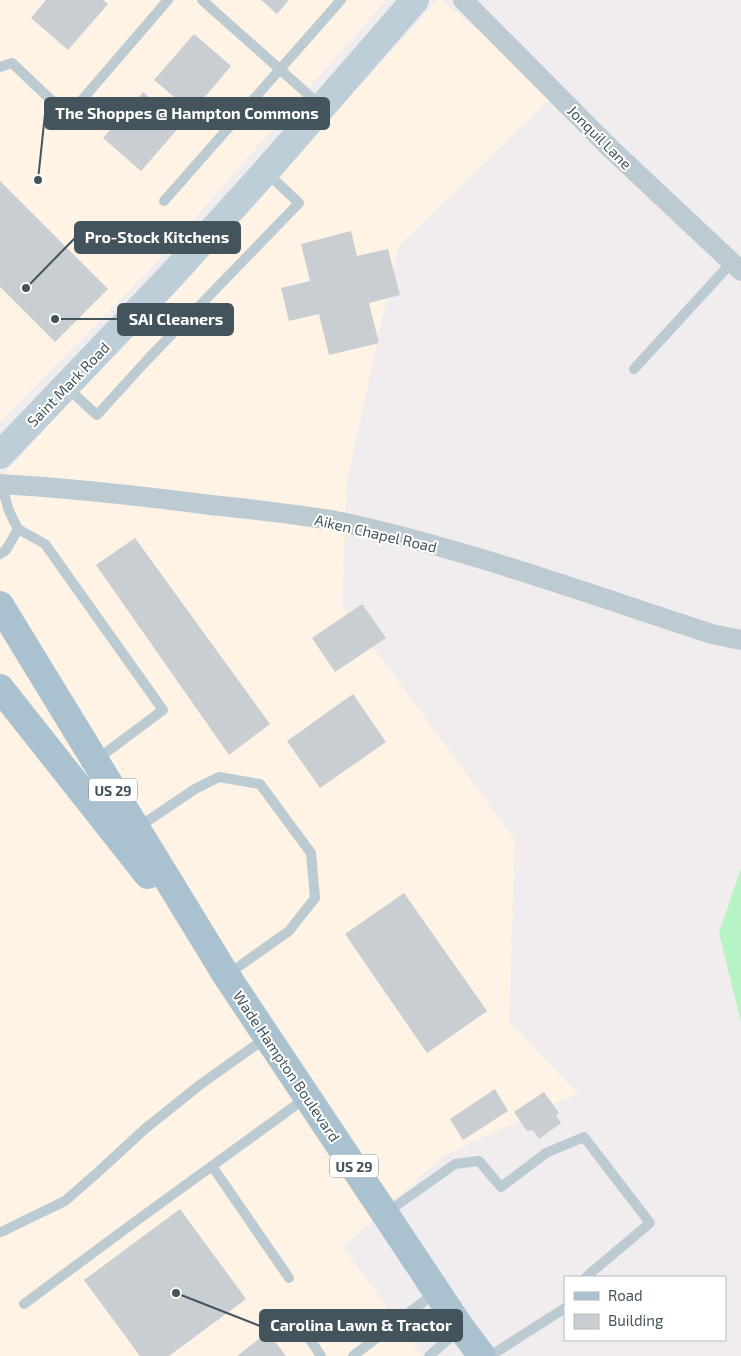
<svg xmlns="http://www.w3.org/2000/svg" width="741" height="1356" viewBox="0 0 741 1356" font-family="'Exo 2',sans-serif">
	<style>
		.commercial { fill: #fef3e4 }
		.green { fill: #b6f4c6 }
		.building { fill: #c9ced3 }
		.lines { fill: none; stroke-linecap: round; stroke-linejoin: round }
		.lane { stroke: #bccbd2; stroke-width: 10 }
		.street { stroke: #bccbd2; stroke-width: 20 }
		.secondary { stroke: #beced9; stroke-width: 28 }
		.primary { stroke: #aac2d0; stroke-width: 28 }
		.labels { text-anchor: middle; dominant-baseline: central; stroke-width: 4; stroke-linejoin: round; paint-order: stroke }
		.shield { fill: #fff; stroke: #7c878e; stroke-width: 1 }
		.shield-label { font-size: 14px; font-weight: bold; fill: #44545d }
		.street-label { font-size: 15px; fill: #44545d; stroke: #fff }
		.leader { fill: none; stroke: #44545d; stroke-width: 2 }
		.callout-dot { fill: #44545d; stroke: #fff; stroke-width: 2 }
		.callout { fill: #44545d; stroke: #44545d; stroke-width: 2 }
		.callout-label { font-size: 16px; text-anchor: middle; font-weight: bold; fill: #fff }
	</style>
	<rect width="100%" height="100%" fill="#f1edee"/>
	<g class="commercial">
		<path d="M0 0H386L152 267 0 422Z"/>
		<path d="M438 0H441L556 93 398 247 347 480 342 605 515 840 509 1022 578 1093 443 1156 343 1247 422 1356H0V478Z"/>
	</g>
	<path class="green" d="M741 868V1022L719 933Z"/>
	<g class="building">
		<path d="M46 0H103L108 4 68 50 31 18Z"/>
		<path d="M261 0H289L277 14Z"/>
		<path d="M194 34 231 66 192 112 154 80Z"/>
		<path d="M143 92 181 125 141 171 103 138Z"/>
		<path d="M0 181 108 289 55 342 0 287Z"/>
		<path d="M351 231 357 256 388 249 400 295 369 303 379 343 329 355 319 314 289 321 281 288 310 281 301 244Z"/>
		<path d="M135 538 270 724 229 755 96 565Z"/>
		<path d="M362 604 386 638 335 672 312 638Z"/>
		<path d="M353 694 386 742 320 788 287 741Z"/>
		<path d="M404 893 487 1011 427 1053 345 934Z"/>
		<path d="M495 1089 508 1111 463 1140 450 1119Z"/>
		<path d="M544 1092 559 1113 556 1116 561 1123 539 1139 533 1130 527 1131 514 1112Z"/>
		<path d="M180 1209 246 1299 169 1356H140L84 1280Z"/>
		<path d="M268 1332 286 1356H237Z"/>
	</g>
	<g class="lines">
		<g class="lane">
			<path d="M202 0 321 106"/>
			<path d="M0 67 12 63 68 116 168 0"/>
			<path d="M164 201 341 0"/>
			<path d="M634 369 732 262"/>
			<path d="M66 387 97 415 148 359 299 203 267 173"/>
			<path d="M18 529 45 544 163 710 96 760"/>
			<path d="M0 554 6 550 18 529 9 511 1 484"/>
			<path d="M137 828 195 789 219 777 260 784 311 853 315 898 289 931 228 974"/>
			<path d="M212 1166 289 1278"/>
			<path d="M386 1213 455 1164 479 1161 501 1187 546 1153 584 1137 650 1223 586 1277"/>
			<path d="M1 1232 65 1201 97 1173 146 1128 201 1084 267 1037"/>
			<path d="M24 1304 132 1224 307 1097"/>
			<path d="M303 1329 321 1356"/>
			<path d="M353 1356 436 1292"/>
			<path d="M429 1356 461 1328"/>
			<path d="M490 1356 565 1308"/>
		</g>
		<g class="street">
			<path d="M463 0 609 147 741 271"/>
			<path d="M0 484C71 488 141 496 211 505 256 510 302 514 346 523 469 550 592 595 712 634L741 640"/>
		</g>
		<path class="secondary" d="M0 455 171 276 275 161 415 0"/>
		<g class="primary">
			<path d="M0 605 226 975 461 1328 482 1356"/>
			<path d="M0 688 148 875"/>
		</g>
	</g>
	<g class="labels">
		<g class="shield">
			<rect x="89" y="778.5" width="48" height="23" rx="4"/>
			<rect x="330" y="1154.5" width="48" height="23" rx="4"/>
		</g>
		<g class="shield-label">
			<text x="113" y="790">US 29</text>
			<text x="354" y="1166">US 29</text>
		</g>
		<g class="street-label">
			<text transform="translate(600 137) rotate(45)">Jonquil Lane</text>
			<text transform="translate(68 384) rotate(-46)">Saint Mark Road</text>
			<text transform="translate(376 533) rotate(13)">Aiken Chapel Road</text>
			<text transform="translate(287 1066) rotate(56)">Wade Hampton Boulevard</text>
		</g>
	</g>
	<path class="leader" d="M38 180L45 114M26 288L75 238M55 319L118 319M176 1293L260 1326"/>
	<g class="callout-dot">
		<circle cx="38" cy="180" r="5"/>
		<circle cx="26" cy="288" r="5"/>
		<circle cx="55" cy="319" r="5"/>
		<circle cx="176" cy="1293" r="5"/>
	</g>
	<g class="callout">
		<rect x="45" y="98" width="284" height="31" rx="5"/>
		<rect x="75" y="222" width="165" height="31" rx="5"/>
		<rect x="118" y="304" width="115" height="31" rx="5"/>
		<rect x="260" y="1310" width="202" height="31" rx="5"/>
	</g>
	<g class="callout-label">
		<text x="187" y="119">The Shoppes @ Hampton Commons</text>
		<text x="157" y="243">Pro-Stock Kitchens</text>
		<text x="176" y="325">SAI Cleaners</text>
		<text x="361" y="1331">Carolina Lawn &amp; Tractor</text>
	</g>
	<rect x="564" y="1276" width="162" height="65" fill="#ffffff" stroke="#b4bbbe"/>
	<rect x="574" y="1292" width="25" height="8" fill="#aac2d0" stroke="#b4bbbe"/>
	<text x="608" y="1301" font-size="15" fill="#44545d">Road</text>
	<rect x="574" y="1314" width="25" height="15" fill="#c9ced3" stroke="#b4bbbe"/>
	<text x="608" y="1326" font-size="15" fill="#44545d">Building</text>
</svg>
